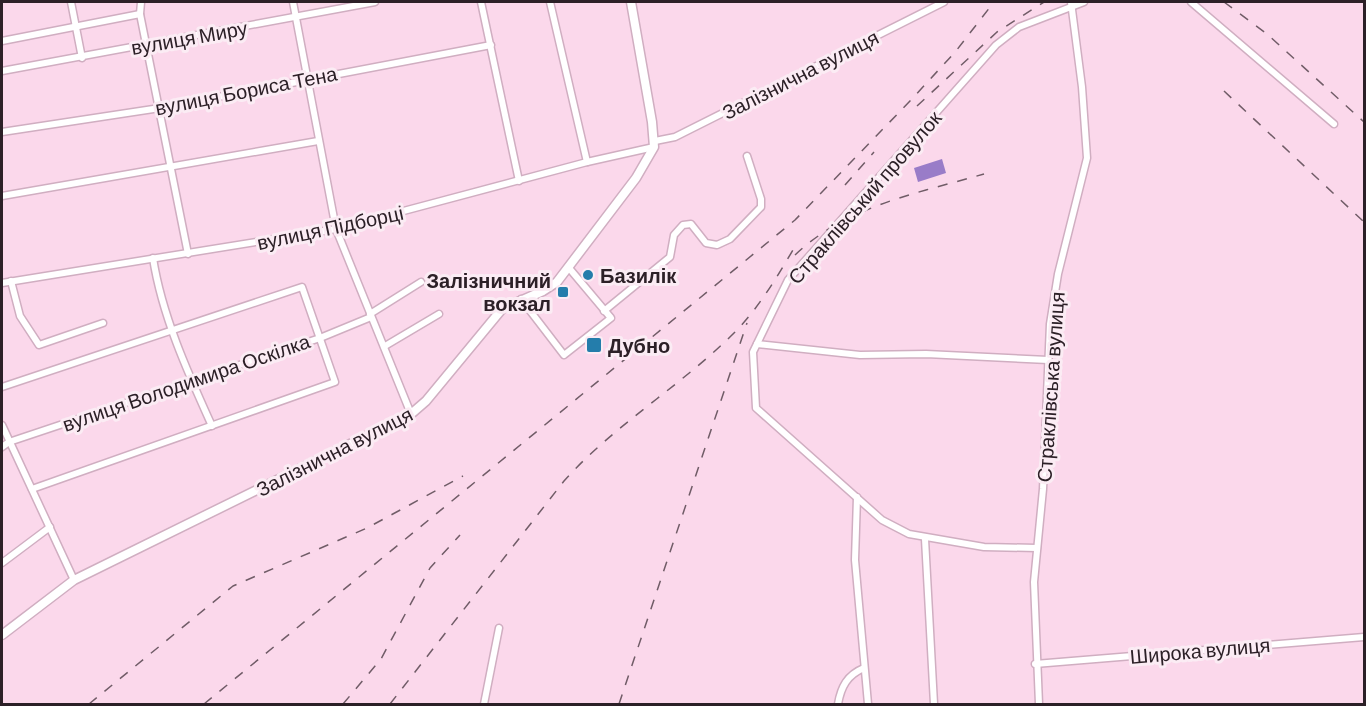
<svg xmlns="http://www.w3.org/2000/svg" width="1366" height="706" viewBox="0 0 1366 706" font-family="Barlow,sans-serif">
	<style>
		.water { fill: #997cc8 }
		.lines { fill: none; stroke-linecap: round; stroke-linejoin: round }
		.street-casing { stroke: #d0aec1; stroke-width: 9 }
		.secondary-casing { stroke: #d0aec1; stroke-width: 11 }
		.street { stroke: #fff; stroke-width: 6 }
		.secondary { stroke: #fff; stroke-width: 8 }
		.rail { stroke: #705c67; stroke-width: 1.5; stroke-dasharray: 10 10; stroke-linecap: butt }
		.poi-dot { fill: #247dab; stroke: #fbecf4; stroke-width: 2 }
		.labels { text-anchor: middle; dominant-baseline: central; stroke-width: 6; stroke-linejoin: round; paint-order: stroke }
		.street-label { font-size: 20px; fill: #2c2027; stroke: #fbecf4 }
		.poi-label { font-size: 20px; font-weight: bold; fill: #2c2027; stroke: #fbecf4; text-anchor: start }
	</style>
	<rect width="100%" height="100%" fill="#fbd8eb"/>
	<path class="water" d="M942 159 946 173 918 182 914 168Z"/>
	<g class="lines">
		<g class="street-casing">
			<g id="street">
				<path d="M71 2 82 58"/>
				<path d="M141 2 140 14 188 254"/>
				<path d="M293 2 336 229 411 414"/>
				<path d="M481 2 519 181"/>
				<path d="M550 2 587 162"/>
				<path d="M1191 2 1334 124"/>
				<path d="M2 41 140 14"/>
				<path d="M2 71 375 2"/>
				<path d="M2 132 160 108 491 45"/>
				<path d="M655 141 675 137 944 2"/>
				<path d="M2 196 318 141"/>
				<path d="M153 258C162 316 188 373 212 426"/>
				<path d="M11 281 20 316 39 345 103 323"/>
				<path d="M2 283 336 229 587 162 654 147"/>
				<path d="M521 299 564 355 611 318 569 268"/>
				<path d="M604 311 670 257 674 235 683 225 691 224 706 243 717 245 730 239 761 207V199L747 156"/>
				<path d="M370 314 421 282"/>
				<path d="M757 344 860 355 926 354 1048 360"/>
				<path d="M385 346 439 314"/>
				<path d="M2 387 302 287 335 382 32 489"/>
				<path d="M2 425 74 580"/>
				<path d="M2 447 9 442 320 338 371 317"/>
				<path d="M857 497 855 560 868 704"/>
				<path d="M925 539 934 704"/>
				<path d="M1037 548 984 547 909 534 882 520 756 408 753 352 788 280 996 45 1019 27 1084 2"/>
				<path d="M2 563 50 527"/>
				<path d="M1035 664 1364 637"/>
				<path d="M484 704 499 628"/>
				<path d="M838 704C841 687 847 675 864 668"/>
				<path d="M1039 704 1034 582 1043 489 1050 324 1058 274 1087 158 1082 87 1071 2"/>
			</g>
		</g>
		<g class="secondary-casing">
			<path id="secondary" d="M2 635 74 580 411 414 426 401 502 309 543 291 557 282 636 178 654 147 652 122 631 2"/>
		</g>
		<use href="#street" class="street"/>
		<use href="#secondary" class="secondary"/>
		<g class="rail">
			<path d="M1224 2 1267 34 1364 122"/>
			<path d="M1224 91 1364 222"/>
			<path d="M917 106 997 32 1044 2"/>
			<path d="M845 185 874 152"/>
			<path d="M795 255C846 206 918 193 984 174"/>
			<path d="M89 704 233 586 367 528 463 476"/>
			<path d="M204 704 795 220 911 100 956 51 994 2"/>
			<path d="M343 704 381 659 430 568 460 535"/>
			<path d="M390 704 564 481C614 425 681 386 734 333 759 308 779 274 797 243"/>
			<path d="M619 704 747 323"/>
		</g>
	</g>
	<g class="poi-dot">
		<circle cx="588" cy="275" r="6"/>
		<rect x="557" y="286" width="12" height="12" rx="3"/>
		<rect x="586" y="337" width="16" height="16" rx="3"/>
	</g>
	<g class="labels">
		<g class="street-label">
			<text transform="translate(189 37) rotate(-10)">вулиця Миру</text>
			<text transform="translate(800 74) rotate(-27)">Залізнична вулиця</text>
			<text transform="translate(246 90) rotate(-11)">вулиця Бориса Тена</text>
			<text transform="translate(864 197) rotate(-49)">Страклівський провулок</text>
			<text transform="translate(330 227) rotate(-12)">вулиця Підборці</text>
			<text transform="translate(186 382) rotate(-19)">вулиця Володимира Оскілка</text>
			<text transform="translate(1050 387) rotate(-86)">Страклівська вулиця</text>
			<text transform="translate(334 451) rotate(-27)">Залізнична вулиця</text>
			<text transform="translate(1200 650) rotate(-5)">Широка вулиця</text>
		</g>
		<g class="poi-label">
			<text x="600" y="275">Базилік</text>
			<text x="551" y="280" text-anchor="end">Залізничний<tspan x="551" dy="23">вокзал</tspan></text>
			<text x="608" y="345">Дубно</text>
		</g>
	</g>
	<rect width="1366" height="706" fill="none" stroke="#2c2027" stroke-width="6"/>
</svg>
